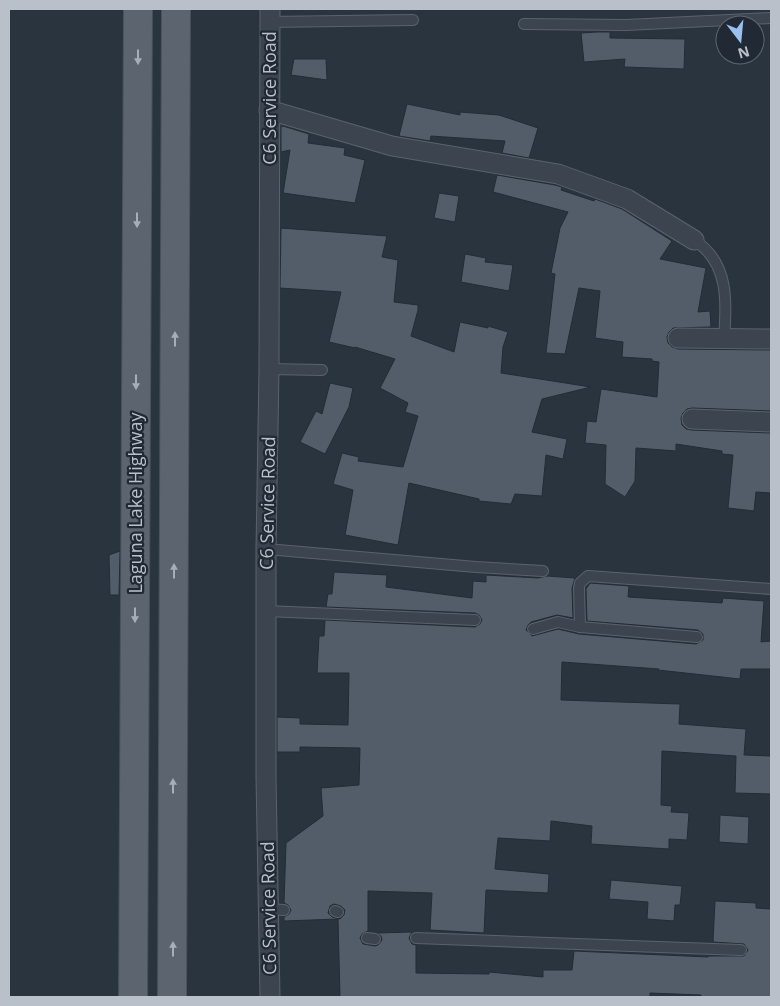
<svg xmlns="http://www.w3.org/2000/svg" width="780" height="1006" viewBox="0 0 780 1006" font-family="'Open Sans',sans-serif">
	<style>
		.building { fill: #525d69; stroke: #232c36; fill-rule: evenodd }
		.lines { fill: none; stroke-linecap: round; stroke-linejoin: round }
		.service-casing { stroke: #5a636c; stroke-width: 12 }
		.minor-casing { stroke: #5a636c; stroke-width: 21 }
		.primary-casing { stroke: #49515b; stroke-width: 30 }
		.service { stroke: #3c454f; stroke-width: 10 }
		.minor { stroke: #3c454f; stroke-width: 19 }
		.primary { stroke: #5b646f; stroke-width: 28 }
		.oneway { fill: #a6aeb7 }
		.labels { text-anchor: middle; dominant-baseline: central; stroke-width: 4.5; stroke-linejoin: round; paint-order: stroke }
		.street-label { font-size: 18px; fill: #b9c0c9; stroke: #212a34 }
	</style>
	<rect width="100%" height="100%" fill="#29343f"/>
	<g class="building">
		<path d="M597 32H610V38L685 39 684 69 624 67 625 59 584 62 581 33Z"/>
		<path d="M294 59H326L327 80 291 75Z"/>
		<path d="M407 104 460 115V112L499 115 538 128 529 158 502 153 505 141 431 136 430 141 399 136Z"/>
		<path d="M283 126 309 134 308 143 345 148 344 155 365 160 355 203 283 193 290 150 281 152V127Z"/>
		<path d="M497 175 555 185 562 187 561 190 594 201 595 199 622 209 672 241 660 259 706 268 698 312 710 311 711 327 673 328 669 332 667 337 668 343 672 347 678 349 771 350V411L692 408 687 409 683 413 681 418 682 425 686 429 691 430 771 433V493L756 492 754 511 728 508 733 455 722 454V451L676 444V451L636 448 635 481 625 497 605 484 606 445 585 443 587 421 596 422 601 389 657 397 659 362 652 361V359L622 357 623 342 595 338 600 291 579 288 565 354 546 353 555 274 551 273 560 228 568 212 493 192Z"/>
		<path d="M439 193 459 196 455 222 434 218Z"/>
		<path d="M281 228 387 236 382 257 398 260 394 302 418 305V310L411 336 454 352 460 322 488 328V326L508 332 503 347 501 373 591 387 542 399 532 432 567 439 563 459 546 455 542 496 515 494 511 504 479 501V499L409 483 398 545 345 535 353 490 333 484 342 453 359 457 358 461 403 467 418 416 405 412 408 403 380 388 395 359 355 347V348L329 342 341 292 280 288Z"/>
		<path d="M465 254 486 258 485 262 513 265 509 291 461 282Z"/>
		<path d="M330 383 353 388 349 407 325 454 300 442 316 411 322 414Z"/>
		<path d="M120 551 119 595H110L109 555Z"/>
		<path d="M334 572 387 575 386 587 472 598 473 581 486 582V575L538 578 547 576 575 578 572 588 573 618 557 615 531 622 528 625 526 630 532 636 558 629 579 634 696 644 703 640V634L698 630 587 621 586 589 590 583 629 586 628 597 722 603 723 598 764 601 761 642 771 641V669H741L740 679 658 670 659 669 562 662 561 700 680 704 679 724 746 729 744 755 771 756V794L735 793 736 756 662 751 661 805 672 806 671 812 689 813 687 840 669 839V849L591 844 592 826 551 821 550 841 498 838 495 869 549 874 548 893 486 890 484 933 430 930 432 893 368 891V931L362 934 360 938 363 944 375 946 378 945 382 940 381 936 377 933 412 932 409 938 412 944 416 945V973L489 974V972L543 977V970H572L574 951 708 957V956H744L748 950 744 944 713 942 715 901 756 903V908L771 909V997H701V995L650 993V997H340L338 919 284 921V917L289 914 291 910 288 905 284 903 286 843 323 816 321 788 359 785 360 748 300 747V752H277V717L300 718V724L348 725 349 673H317L319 636H324L325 620 475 627 480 624 482 620 479 615 475 613 326 607 328 594H332ZM334 904 341 906 345 910 344 915 340 919 332 917 328 913 330 906Z"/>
		<path d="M720 815 749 817 748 844 719 842Z"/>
		<path d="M611 880 682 886 680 905H675L674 921 647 919 648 902 609 899Z"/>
	</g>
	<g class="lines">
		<g class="service-casing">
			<g id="service">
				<path d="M269 22 413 20"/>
				<path d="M524 24 626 25 771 18"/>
				<path d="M694 240C729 262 727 302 724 338"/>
				<path d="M269 369 322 370"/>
				<path d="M266 549 476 567 543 571"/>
				<path d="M266 611 475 620"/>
				<path d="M580 627 579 588 580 583 588 576 771 589"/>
				<path d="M533 629 558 622 580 627 697 637"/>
				<path d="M268 909 284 910"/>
				<path d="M335 911 338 912"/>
				<path d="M367 938 375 939"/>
				<path d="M416 938 741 950"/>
			</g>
		</g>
		<g class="minor-casing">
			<g id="minor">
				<path d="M270 9 269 369 266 549V777L270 997"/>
				<path d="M269 110 392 146 558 174 627 199 694 240"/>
				<path d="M678 338 771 339"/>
				<path d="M692 419 771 422"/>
			</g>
		</g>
		<g class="primary-casing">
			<g id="primary">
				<path d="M133 997 138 9"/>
				<path d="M172 997 176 9"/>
			</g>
		</g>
		<use href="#service" class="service"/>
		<use href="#minor" class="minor"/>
		<use href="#primary" class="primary"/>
	</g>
	<defs><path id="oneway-solid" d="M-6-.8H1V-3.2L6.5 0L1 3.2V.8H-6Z" transform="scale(1.25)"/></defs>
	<g class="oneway">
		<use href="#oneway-solid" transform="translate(138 57) rotate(90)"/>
		<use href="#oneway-solid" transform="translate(137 220) rotate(90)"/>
		<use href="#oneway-solid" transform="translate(175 339) rotate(-90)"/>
		<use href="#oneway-solid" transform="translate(136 382) rotate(90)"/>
		<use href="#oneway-solid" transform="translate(174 571) rotate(-90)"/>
		<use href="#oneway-solid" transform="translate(135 615) rotate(90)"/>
		<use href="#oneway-solid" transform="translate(173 786) rotate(-90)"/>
		<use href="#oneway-solid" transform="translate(173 949) rotate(-90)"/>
	</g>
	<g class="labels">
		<g class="street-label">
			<text transform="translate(269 98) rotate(-90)">C6 Service Road</text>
			<text transform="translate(135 503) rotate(-90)">Laguna Lake Highway</text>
			<text transform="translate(267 503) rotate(-89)">C6 Service Road</text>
			<text transform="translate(268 908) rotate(-91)">C6 Service Road</text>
		</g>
	</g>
	<rect width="780" height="1006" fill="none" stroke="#b9c0c9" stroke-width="20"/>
	<g transform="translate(740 40) rotate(164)"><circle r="24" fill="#212a34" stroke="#5e6670"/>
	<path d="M0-4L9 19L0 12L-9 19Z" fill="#99c0ee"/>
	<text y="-8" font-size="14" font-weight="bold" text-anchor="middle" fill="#b9c0c9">N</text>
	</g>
</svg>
